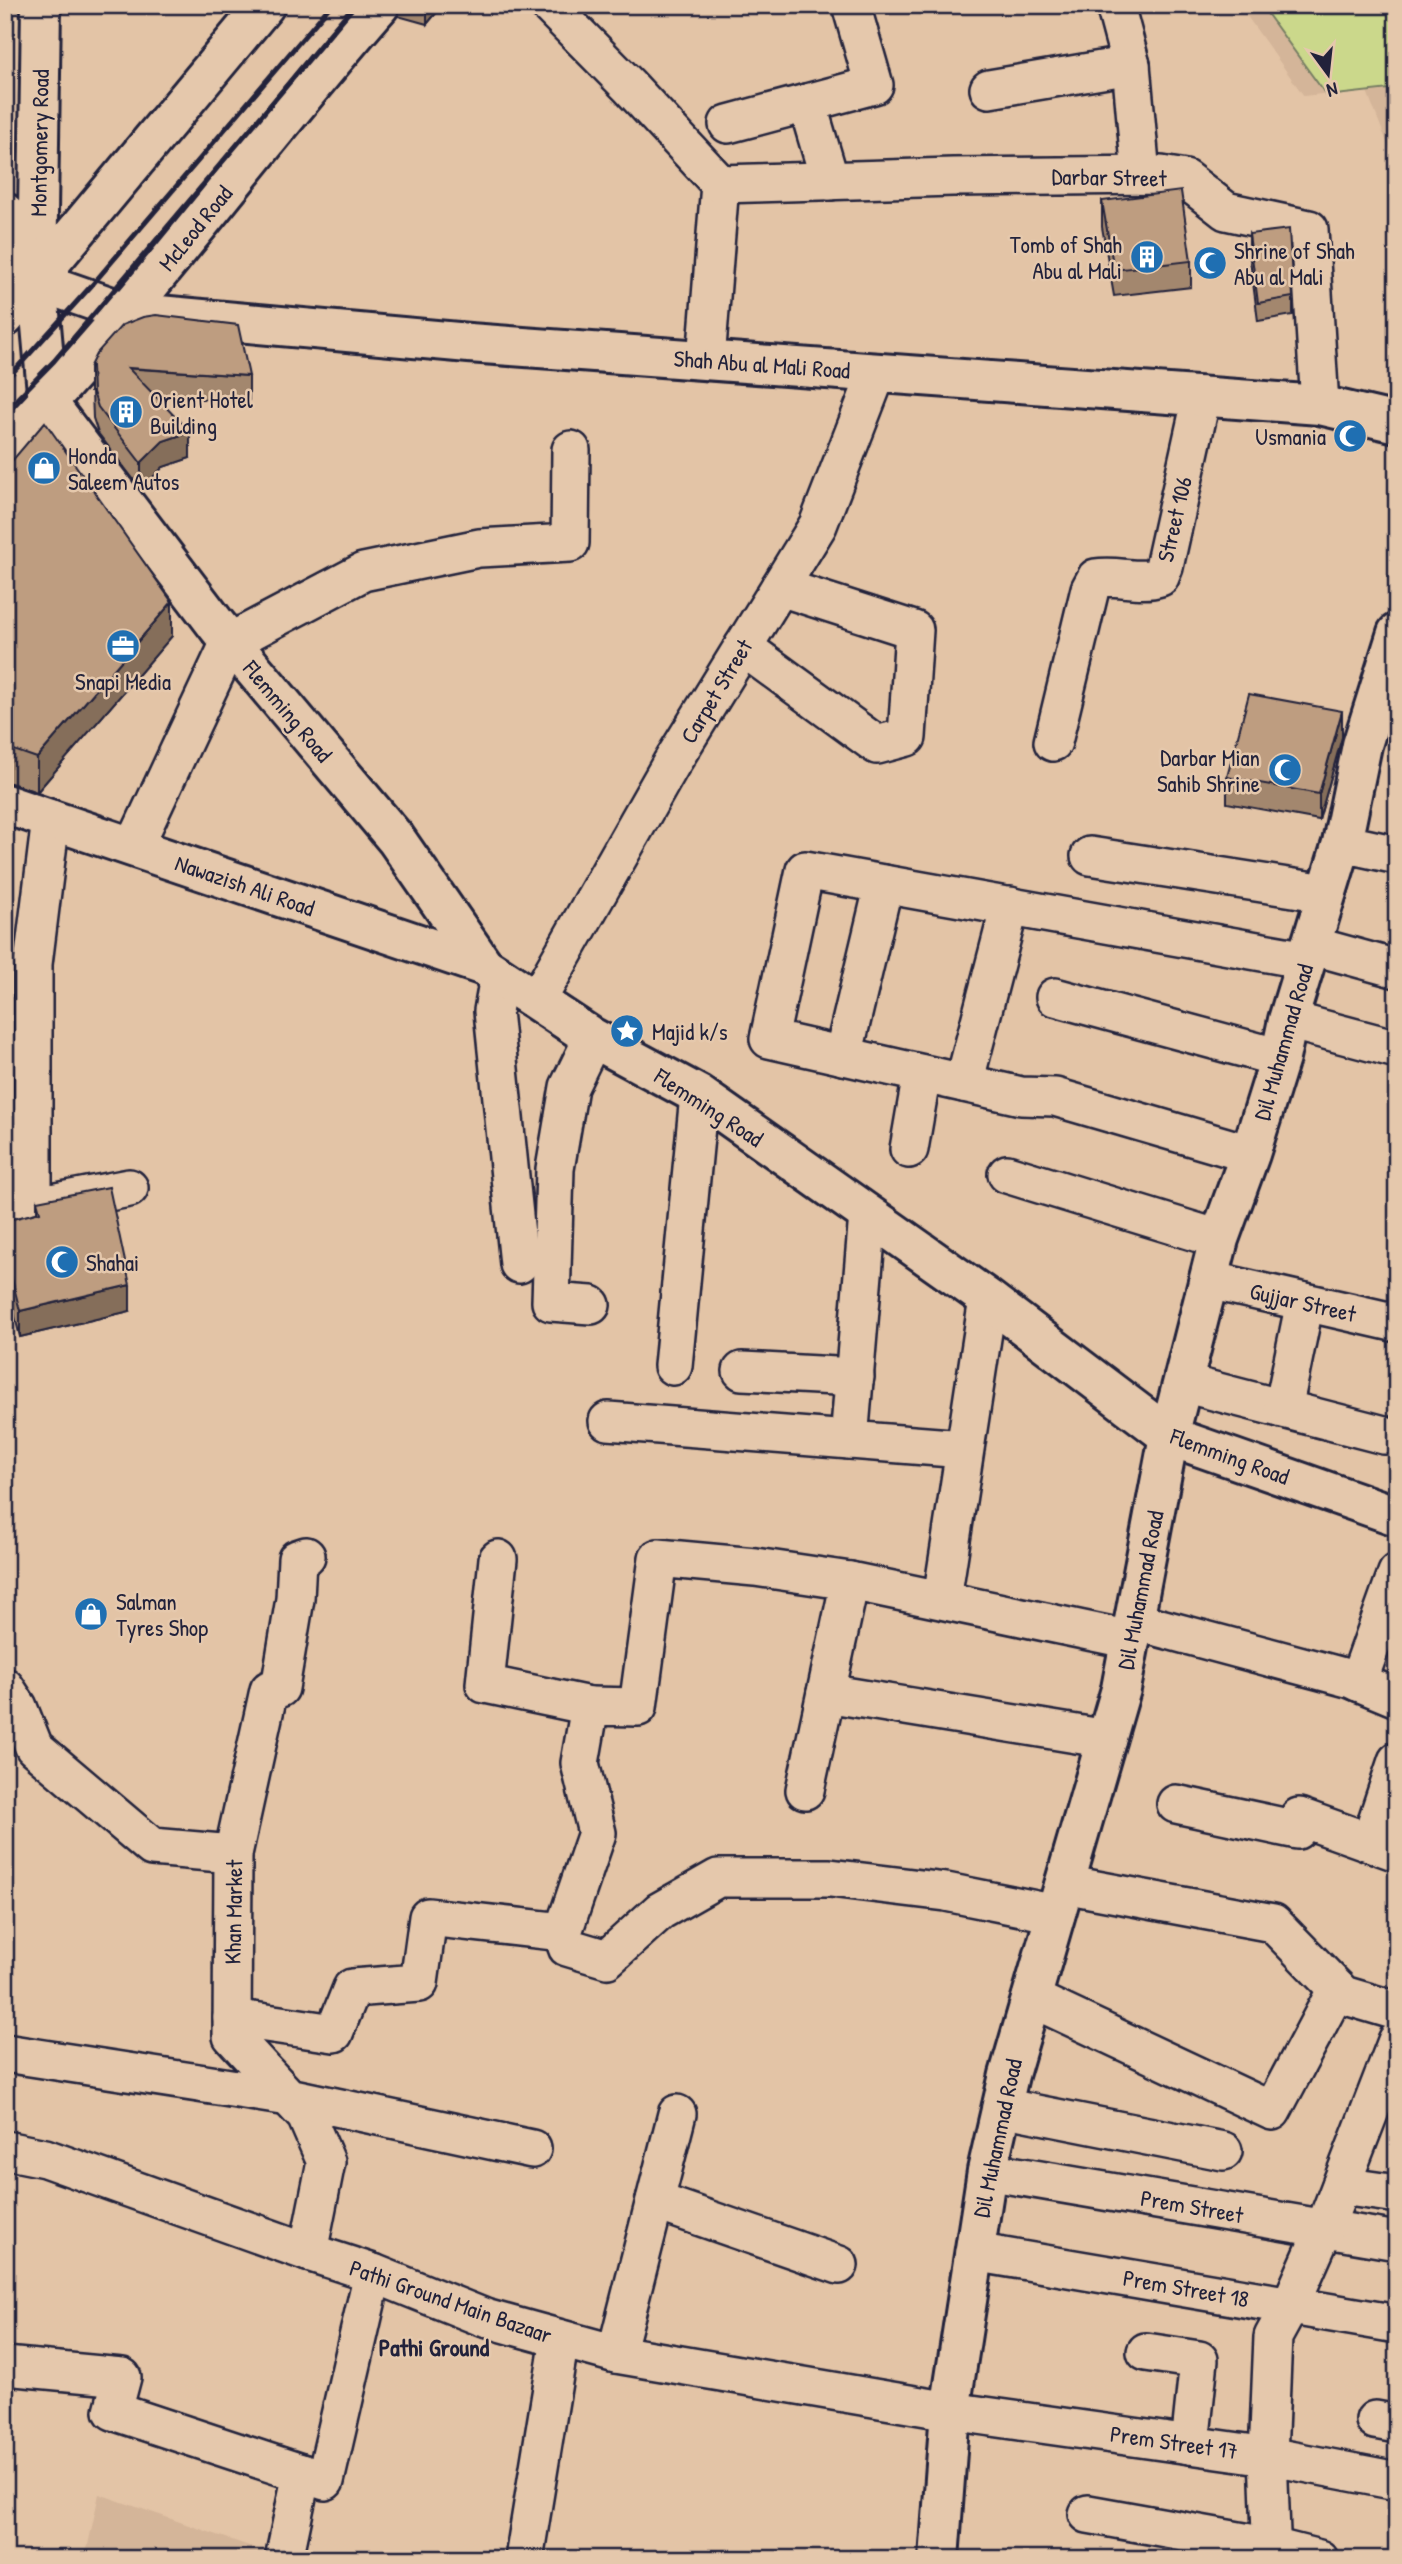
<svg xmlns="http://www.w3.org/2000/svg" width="1402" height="2564" viewBox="0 0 1402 2564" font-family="'Patrick Hand',sans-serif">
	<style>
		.built { fill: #d4b599 }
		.green { fill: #cbd88b; stroke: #767d63; stroke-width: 2 }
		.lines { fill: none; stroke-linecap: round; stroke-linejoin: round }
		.street-casing { stroke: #22223b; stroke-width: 42 }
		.secondary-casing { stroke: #22223b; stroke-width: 44 }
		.street { stroke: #e5c8ac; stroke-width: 37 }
		.secondary { stroke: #e5c8ac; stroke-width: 38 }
		.rail { stroke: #22223b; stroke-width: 5 }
		.wall { fill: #a3876e; stroke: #22223b; stroke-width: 2 }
		.shaded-wall { fill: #856e5a; stroke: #22223b; stroke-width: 2 }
		.building { fill: #be9d80; stroke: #22223b; stroke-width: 2 }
		.labels { text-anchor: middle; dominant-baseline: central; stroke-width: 5; stroke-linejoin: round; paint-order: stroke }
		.street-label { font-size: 23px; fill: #22223b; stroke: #e5c8ac }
		.poi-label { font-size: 23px; fill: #22223b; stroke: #e5c8ac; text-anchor: start }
		.neighbourhood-label { font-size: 24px; font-weight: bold; fill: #22223b; stroke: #e5c8ac }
	</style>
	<rect width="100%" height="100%" fill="#e3c4a6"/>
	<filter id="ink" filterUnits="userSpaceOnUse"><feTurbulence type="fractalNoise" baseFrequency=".0143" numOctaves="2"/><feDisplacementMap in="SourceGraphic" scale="14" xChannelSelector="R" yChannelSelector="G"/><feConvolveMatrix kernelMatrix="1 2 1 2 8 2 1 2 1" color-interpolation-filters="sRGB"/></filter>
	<g filter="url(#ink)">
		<g class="built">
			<path d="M1239 5H1397V168L1366 89 1304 96Z"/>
			<path d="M99 2494 284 2558V2559H85Z"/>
		</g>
		<path class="green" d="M1261 5H1397V126H1391L1389 89 1327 96Z"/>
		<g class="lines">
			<g class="street-casing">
				<g id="street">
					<path d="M549 5 629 86 720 184 706 360"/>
					<path d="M1115 5 1131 65 1141 175"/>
					<path d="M989 89 1131 65"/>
					<path d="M807 103 830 181"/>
					<path d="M728 124 874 85 851 5"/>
					<path d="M720 184 953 177 1161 175 1185 179 1226 211 1309 229 1320 405"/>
					<path d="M743 647 877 745 907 737 914 630 780 587"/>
					<path d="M1053 742 1090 589 1096 578C1117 574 1139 584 1160 577L1164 567 1202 396"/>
					<path d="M1342 843 1397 855"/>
					<path d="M134 847 230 642 363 572 479 548 570 543 571 450"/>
					<path d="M1090 856 1326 893"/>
					<path d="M1310 945 1397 969"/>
					<path d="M502 978 497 988 493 1011 519 1264"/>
					<path d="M1055 997 1280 1058"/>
					<path d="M537 1000 671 764 818 525 877 373"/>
					<path d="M1288 1020 1397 1049"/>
					<path d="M843 1056 884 884"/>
					<path d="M964 1083 1010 906"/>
					<path d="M909 1149 922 1074"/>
					<path d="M1250 1154 1055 1097 1021 1096 769 1039 805 870 1307 960"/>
					<path d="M1007 1174 1219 1239"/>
					<path d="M33 1206V964L51 819"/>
					<path d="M5 1212 129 1188"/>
					<path d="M1209 1280 1397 1323"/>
					<path d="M591 1305 551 1302 555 1169 569 1087 593 1038"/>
					<path d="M673 1366 699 1095"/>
					<path d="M742 1371 855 1377"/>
					<path d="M1183 1383 1384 1435"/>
					<path d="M1283 1409 1305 1302"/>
					<path d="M608 1421 964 1449"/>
					<path d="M849 1440 868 1215"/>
					<path d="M306 1556 297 1559 295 1599 280 1688 269 1690 233 1854 232 2036 306 2116 326 2162 308 2252"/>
					<path d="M498 1559 485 1684 590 1706"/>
					<path d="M942 1599 988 1299"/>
					<path d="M1134 1621 1351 1679 1397 1698"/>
					<path d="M1358 1682 1397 1573"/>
					<path d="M5 1687 18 1707 34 1747 152 1847 233 1854"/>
					<path d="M826 1693 1107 1739"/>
					<path d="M805 1790 850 1581"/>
					<path d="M1176 1804 1297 1830 1299 1817 1397 1852"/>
					<path d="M1370 1842 1397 1761"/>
					<path d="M1064 1884 1273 1923 1343 1995 1397 2011"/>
					<path d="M1056 1914 946 1892 830 1878H718L660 1911 607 1959 567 1947 563 1932 597 1833 580 1763 590 1706 638 1707 658 1558 755 1567 850 1581 1131 1640"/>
					<path d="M1031 1998 1272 2111 1337 1989"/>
					<path d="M232 2018 334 2033 352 1988 419 1983 428 1917 563 1932"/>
					<path d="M5 2053 289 2097 532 2149"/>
					<path d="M1001 2107 1223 2151"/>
					<path d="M5 2150 45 2158 308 2252 373 2273 485 2318 616 2354 950 2411 1268 2456 1397 2481"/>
					<path d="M987 2171 1397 2241"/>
					<path d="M1341 2186 1397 2194"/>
					<path d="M655 2201 839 2265"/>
					<path d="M974 2252 1397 2324"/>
					<path d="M1146 2352 1199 2360 1190 2445"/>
					<path d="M616 2354 677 2114"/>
					<path d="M5 2366 122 2377 113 2411 325 2481 373 2273"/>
					<path d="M1375 2420 1397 2424"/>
					<path d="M1088 2514 1272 2547 1319 2559"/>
					<path d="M284 2559 302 2473"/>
					<path d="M524 2559 560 2339"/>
					<path d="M1272 2559 1268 2456 1273 2337 1290 2306 1324 2229 1397 2041"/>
				</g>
			</g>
			<g class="secondary-casing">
				<g id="secondary">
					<path d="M41 5 37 281 48 403 218 627 396 839 484 966"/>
					<path d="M5 213 37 281 126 312 469 343 1320 405 1397 423"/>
					<path d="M5 317 265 5"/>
					<path d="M5 446C140 309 253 150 380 5"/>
					<path d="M5 804 484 966 593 1038 699 1095 988 1299 1169 1436 1397 1516"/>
					<path d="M939 2559 950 2411 987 2171 1009 2075 1121 1689 1169 1436 1219 1239 1250 1154 1280 1058 1288 1020 1342 843 1362 745 1397 633"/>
				</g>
			</g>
			<use href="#street" class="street"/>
			<use href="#secondary" class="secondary"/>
			<g class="rail">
				<path d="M5 381 92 285 331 5"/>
				<path d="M5 411 54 361 355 5"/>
			</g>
		</g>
		<g class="wall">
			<path d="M398 5H443L427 24 398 16Z"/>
			<path d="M1102 201 1191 261V287L1114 296 1102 227Z"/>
			<path d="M1249 234 1293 297V315L1258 321 1249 252Z"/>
			<path d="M90 366 249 376V402L155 396 190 458 163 467 141 489 98 433 93 418 92 392H90Z"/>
			<path d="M5 469 172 636 37 792 11 783H5Z"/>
			<path d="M1342 737 1319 820 1227 803V777Z"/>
			<path d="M37 1201 130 1311 20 1337 5 1277V1221L37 1213Z"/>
		</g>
		<g class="shaded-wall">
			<path d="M427 5H443L427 24Z"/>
			<path d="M190 432V458L163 467 141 489V463L163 441Z"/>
			<path d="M172 602V636L37 792V758Z"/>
			<path d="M1342 711V737L1319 820V794Z"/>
			<path d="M130 1285V1311L20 1337V1311Z"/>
		</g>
		<g class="building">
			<path d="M1181 191 1191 261 1114 270 1102 201Z"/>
			<path d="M1289 229 1293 297 1258 303 1249 234Z"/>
			<path d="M156 315 238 325 249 376 128 368 190 432 163 441 141 463 98 407 93 392 92 366H90L96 354 122 325 143 317Z"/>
			<path d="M45 422 172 602 37 758 11 749H5V469Z"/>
			<path d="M1249 694 1342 711 1319 794 1227 777Z"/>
			<path d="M109 1187 130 1285 20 1311 5 1251V1221L40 1212 37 1201Z"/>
		</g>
	</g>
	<defs>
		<g id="building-disc" transform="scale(1.75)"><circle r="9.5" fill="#1f6fb2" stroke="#e5c8ac"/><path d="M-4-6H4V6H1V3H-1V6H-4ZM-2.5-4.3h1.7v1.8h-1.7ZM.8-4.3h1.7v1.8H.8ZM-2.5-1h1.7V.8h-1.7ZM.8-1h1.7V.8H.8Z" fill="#fff"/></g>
		<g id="mosque-disc" transform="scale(1.75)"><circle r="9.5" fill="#1f6fb2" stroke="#e5c8ac"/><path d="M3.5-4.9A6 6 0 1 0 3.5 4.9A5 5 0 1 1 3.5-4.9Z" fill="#fff"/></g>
		<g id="shop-disc" transform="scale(1.75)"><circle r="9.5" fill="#1f6fb2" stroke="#e5c8ac"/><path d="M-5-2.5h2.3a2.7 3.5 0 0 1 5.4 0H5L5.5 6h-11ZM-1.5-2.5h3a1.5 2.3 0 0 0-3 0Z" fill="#fff"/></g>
		<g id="office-disc" transform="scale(1.75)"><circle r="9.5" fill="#1f6fb2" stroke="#e5c8ac"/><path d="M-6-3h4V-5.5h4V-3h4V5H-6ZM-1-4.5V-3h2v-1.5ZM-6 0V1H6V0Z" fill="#fff"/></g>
		<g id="sight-disc" transform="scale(1.75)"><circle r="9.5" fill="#1f6fb2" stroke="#e5c8ac"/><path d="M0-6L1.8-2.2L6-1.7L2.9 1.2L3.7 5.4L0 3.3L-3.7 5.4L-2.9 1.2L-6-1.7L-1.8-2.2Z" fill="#fff"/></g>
	</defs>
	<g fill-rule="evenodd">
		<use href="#building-disc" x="1147" y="257"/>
		<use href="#mosque-disc" x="1210" y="263"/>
		<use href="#building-disc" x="126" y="412"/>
		<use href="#mosque-disc" x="1350" y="436"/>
		<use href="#shop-disc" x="44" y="468"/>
		<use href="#office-disc" x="123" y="646"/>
		<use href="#mosque-disc" x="1285" y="770"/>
		<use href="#sight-disc" x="627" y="1031"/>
		<use href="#mosque-disc" x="62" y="1262"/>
		<use href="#shop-disc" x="91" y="1614"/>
	</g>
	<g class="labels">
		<g class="street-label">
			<text transform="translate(39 143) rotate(-89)">Montgomery Road</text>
			<text transform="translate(1109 177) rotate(1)">Darbar Street</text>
			<text transform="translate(195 228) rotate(-51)">McLeod Road</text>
			<text transform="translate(762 364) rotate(4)">Shah Abu al Mali Road</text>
			<text transform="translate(1174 519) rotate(-77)">Street 106</text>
			<text transform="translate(716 691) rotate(-59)">Carpet Street</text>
			<text transform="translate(288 711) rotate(50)">Flemming Road</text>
			<text transform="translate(245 885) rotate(19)">Nawazish Ali Road</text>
			<text transform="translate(1283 1042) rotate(-74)">Dil Muhammad Road</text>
			<text transform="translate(709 1107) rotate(33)">Flemming Road</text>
			<text transform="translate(1303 1302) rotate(13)">Gujjar Street</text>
			<text transform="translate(1230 1456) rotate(20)">Flemming Road</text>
			<text transform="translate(1140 1590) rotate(-79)">Dil Muhammad Road</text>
			<text transform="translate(233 1912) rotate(-89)">Khan Market</text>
			<text transform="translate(997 2138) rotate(-78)">Dil Muhammad Road</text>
			<text transform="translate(1192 2206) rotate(10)">Prem Street</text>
			<text transform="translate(1186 2288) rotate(10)">Prem Street 18</text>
			<text transform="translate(451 2301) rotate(19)">Pathi Ground Main Bazaar</text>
			<text transform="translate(1174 2442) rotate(8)">Prem Street 17</text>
		</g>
		<g class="poi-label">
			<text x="1122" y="244" text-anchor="end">Tomb of Shah<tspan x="1122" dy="26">Abu al Mali</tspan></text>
			<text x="1234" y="250">Shrine of Shah<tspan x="1234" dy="26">Abu al Mali</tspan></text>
			<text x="150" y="399">Orient Hotel<tspan x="150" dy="26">Building</tspan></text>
			<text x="1326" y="436" text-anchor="end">Usmania</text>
			<text x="68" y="455">Honda<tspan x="68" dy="26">Saleem Autos</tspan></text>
			<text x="123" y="681" text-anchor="middle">Snapi Media</text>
			<text x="1260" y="757" text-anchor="end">Darbar Mian<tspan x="1260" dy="26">Sahib Shrine</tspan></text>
			<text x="652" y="1031">Majid k/s</text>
			<text x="86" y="1262">Shahai</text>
			<text x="116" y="1601">Salman<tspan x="116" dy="26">Tyres Shop</tspan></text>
		</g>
		<g class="neighbourhood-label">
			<text x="434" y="2347">Pathi Ground</text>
		</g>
	</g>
	<rect width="1402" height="2564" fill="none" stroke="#e5c8ac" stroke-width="28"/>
	<rect x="14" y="14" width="1374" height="2536" fill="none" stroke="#22223b" stroke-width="2.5" filter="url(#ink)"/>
	<g transform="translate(1328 74) rotate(165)" stroke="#e5c8ac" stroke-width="5" paint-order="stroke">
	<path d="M0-5L12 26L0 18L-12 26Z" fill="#22223b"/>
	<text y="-10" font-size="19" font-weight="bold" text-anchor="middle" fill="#22223b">N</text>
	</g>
</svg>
